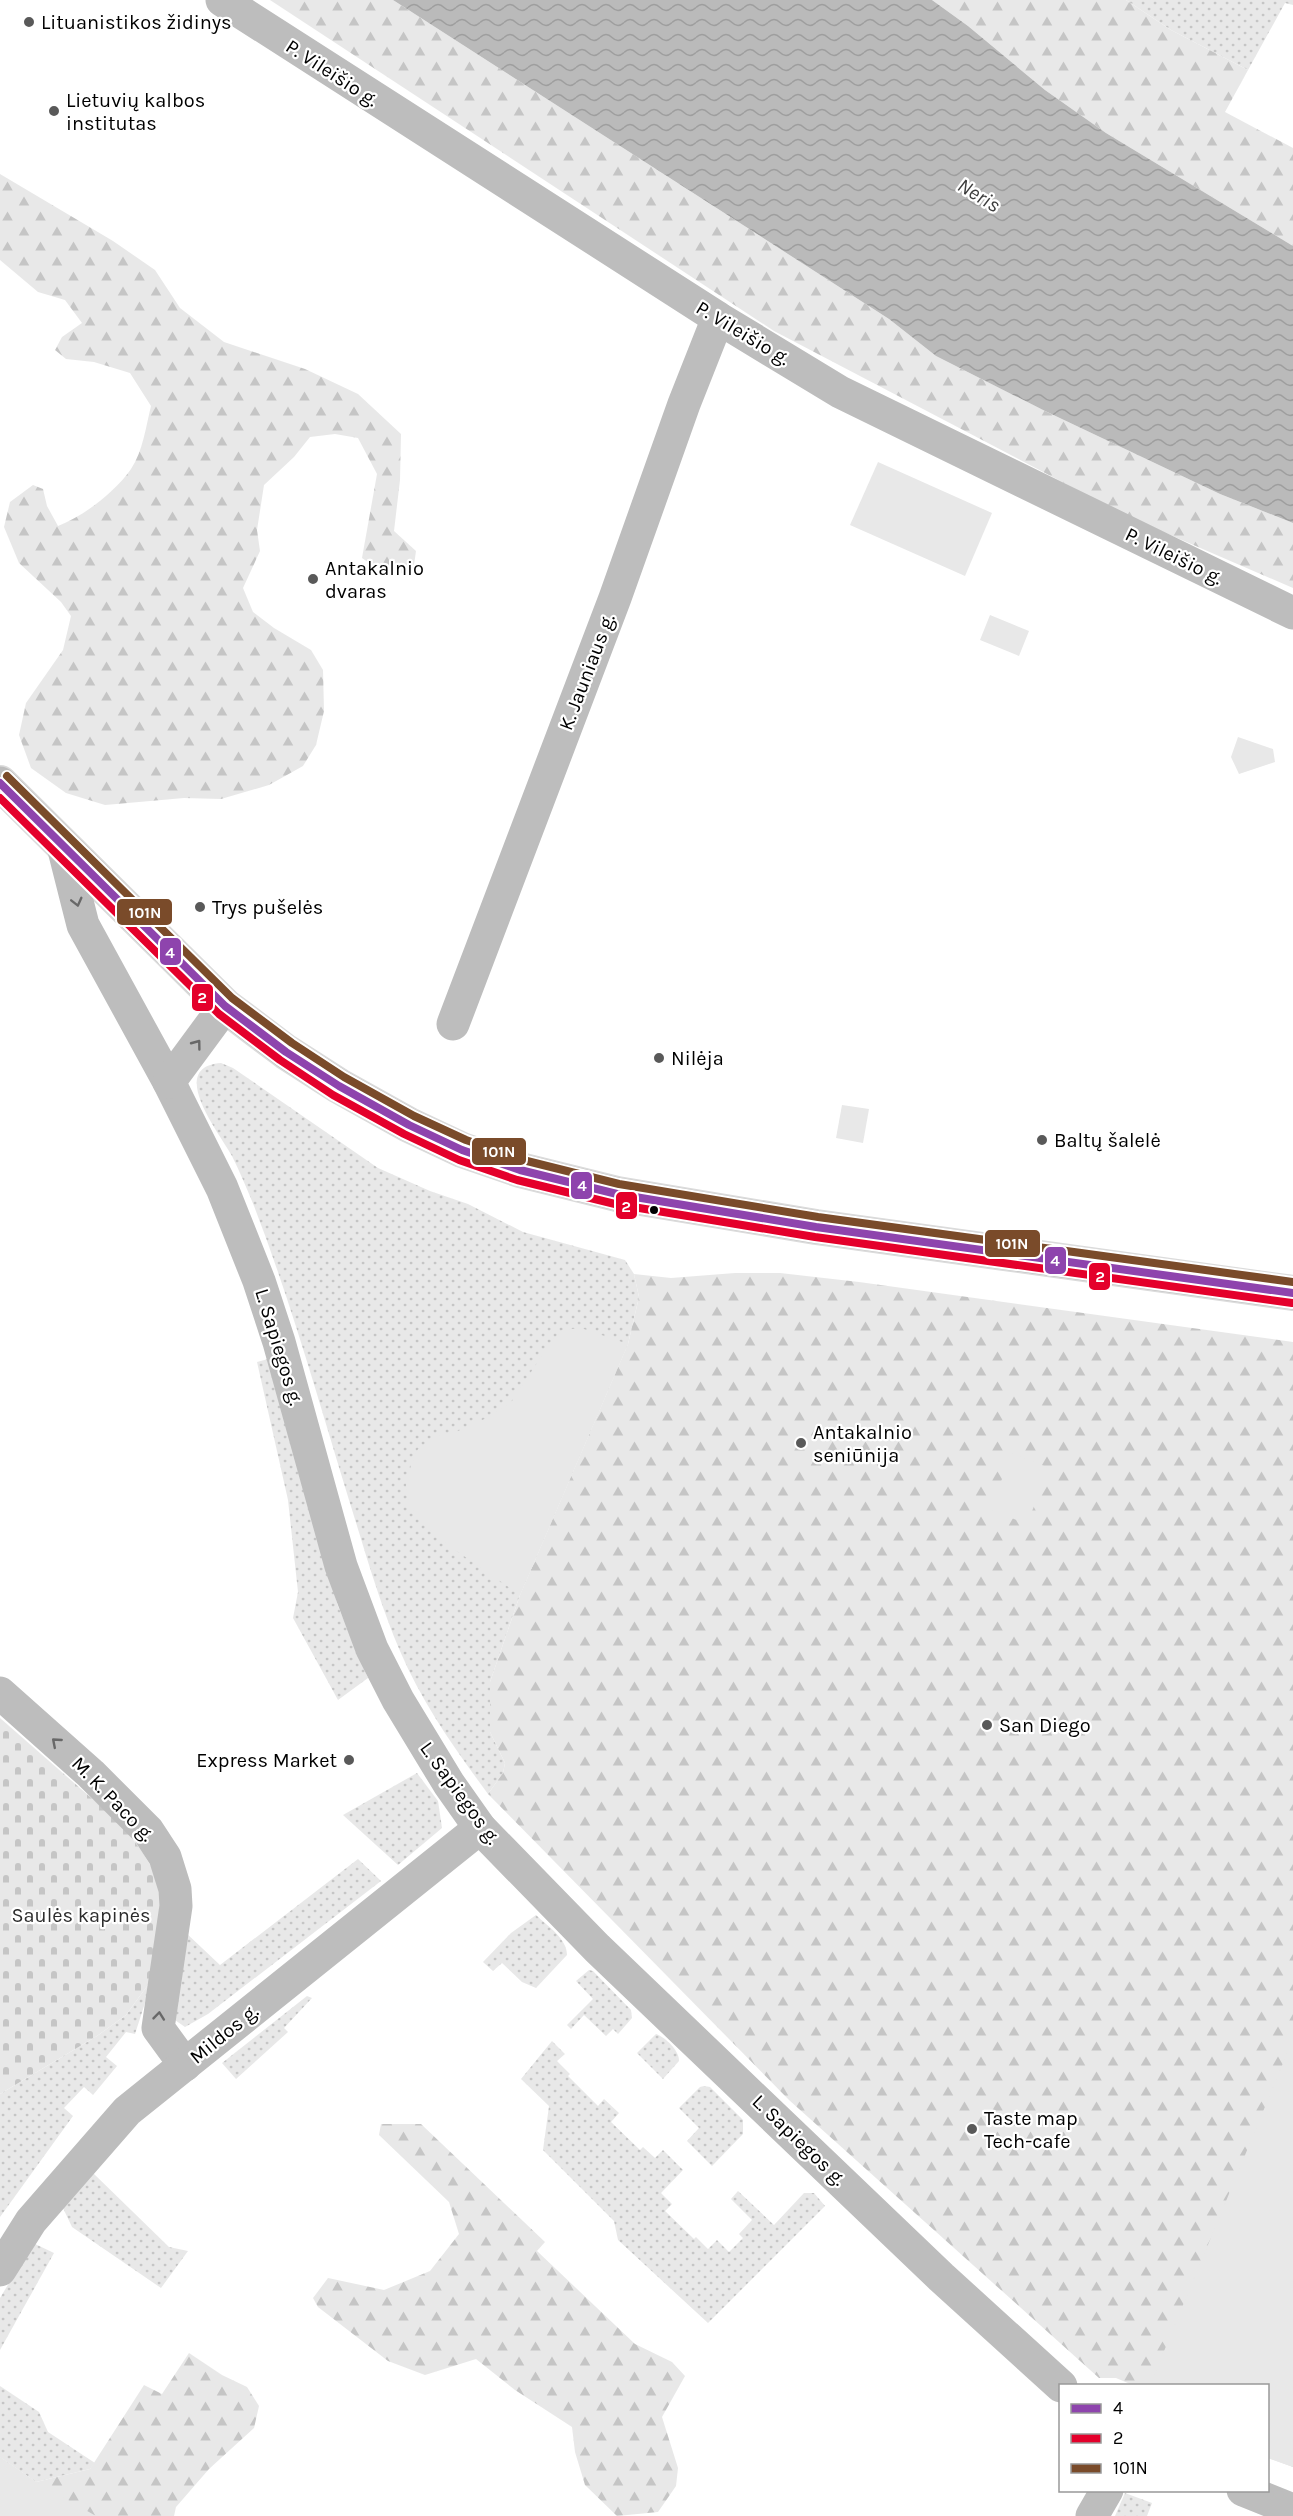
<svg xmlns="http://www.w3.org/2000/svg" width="1293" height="2516" viewBox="0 0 1293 2516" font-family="Karla,sans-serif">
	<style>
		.grass { fill: url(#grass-dots) }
		.forest { fill: url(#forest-firs) }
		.cemetery { fill: url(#cemetery-stones) }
		.park { fill: #e8e8e8 }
		.water { fill: url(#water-waves) }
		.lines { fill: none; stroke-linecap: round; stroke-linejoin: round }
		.major-casing { stroke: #dbdbdb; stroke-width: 36 }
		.minor { stroke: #bdbdbd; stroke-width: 33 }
		.major { stroke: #bdbdbd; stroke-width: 33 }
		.bus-1-casing { stroke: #fff; stroke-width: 12 }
		.bus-2-casing { stroke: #fff; stroke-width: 12 }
		.bus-3-casing { stroke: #fff; stroke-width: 12 }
		.bus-1 { stroke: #8e44ad; stroke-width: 8 }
		.bus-2 { stroke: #e4002b; stroke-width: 8 }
		.bus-3 { stroke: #7a4b2a; stroke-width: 8 }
		.oneway { stroke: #686868 }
		.poi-dot { fill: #595959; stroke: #fff; stroke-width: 2 }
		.bus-dot { fill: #000; stroke: #fff; stroke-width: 2 }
		.labels { text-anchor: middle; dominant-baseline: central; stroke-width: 4.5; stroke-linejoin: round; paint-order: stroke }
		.poi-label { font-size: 20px; fill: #000; stroke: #fff; text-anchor: start }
		.street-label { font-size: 20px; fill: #000; stroke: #fff }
		.park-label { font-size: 20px; fill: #2c2c2c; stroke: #fff }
		.water-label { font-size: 21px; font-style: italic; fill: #3d3d3d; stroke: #fff }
		.line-badge { stroke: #fff; stroke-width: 2 }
		.badge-label { font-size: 16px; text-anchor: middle; font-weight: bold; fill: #fff }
	</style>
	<defs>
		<pattern id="grass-dots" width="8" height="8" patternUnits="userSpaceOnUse" patternTransform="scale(1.5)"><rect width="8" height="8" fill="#e8e8e8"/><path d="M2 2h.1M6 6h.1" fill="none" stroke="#c5c5c5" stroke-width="1.8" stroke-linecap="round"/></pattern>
		<pattern id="forest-firs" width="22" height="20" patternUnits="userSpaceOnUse" patternTransform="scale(1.5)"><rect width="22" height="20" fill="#e8e8e8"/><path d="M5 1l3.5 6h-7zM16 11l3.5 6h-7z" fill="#c5c5c5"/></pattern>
		<pattern id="cemetery-stones" width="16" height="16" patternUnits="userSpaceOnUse" patternTransform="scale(1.5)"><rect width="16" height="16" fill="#e8e8e8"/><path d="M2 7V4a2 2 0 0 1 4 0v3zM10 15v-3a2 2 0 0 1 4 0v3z" fill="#c5c5c5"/></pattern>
		<pattern id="water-waves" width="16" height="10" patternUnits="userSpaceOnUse" patternTransform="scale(1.5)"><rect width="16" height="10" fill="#bababa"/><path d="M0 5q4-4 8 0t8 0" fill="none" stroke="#9e9e9e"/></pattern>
	</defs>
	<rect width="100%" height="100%" fill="#fff"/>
	<g class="grass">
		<path d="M1126 0H1293V5L1285 3 1248 70 1171 30Z"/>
		<path d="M221 1063 233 1068 378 1168 430 1191 468 1204 523 1232 625 1260 634 1274 639 1297 628 1344 520 1595 490 1682V1732L505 1763 503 1773 488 1794C455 1749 422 1703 400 1651 379 1602 365 1551 349 1500 319 1402 291 1302 254 1206 247 1189 240 1172 232 1156 220 1134 166 1067 221 1063Z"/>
		<path d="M268 1359 338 1606 368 1678 338 1700 293 1618 298 1592 288 1500 257 1362Z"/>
		<path d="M417 1773 438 1801 442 1828 398 1865 343 1815Z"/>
		<path d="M358 1859 381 1881 208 2014 185 2027 172 2018 184 1931 220 1965Z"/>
		<path d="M536 1915C547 1926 567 1938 567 1955L536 1988 522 1982 502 1963 493 1971 483 1962 511 1933Z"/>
		<path d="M589 1970 593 1971 631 2010 632 2018 618 2034 613 2029 606 2036 584 2015 571 2029 567 2025 593 1999 576 1981Z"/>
		<path d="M153 1978 135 2034 126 2032 106 2057 117 2066 93 2095 84 2087 64 2108 73 2116 0 2217V2094L97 2036 126 2015Z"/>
		<path d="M307 1996 312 1998 284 2028 288 2032 236 2079 222 2063Z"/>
		<path d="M656 2034C666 2038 679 2050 679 2061L663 2079 637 2053Z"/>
		<path d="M552 2041 565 2054 557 2061 570 2074 568 2076 598 2106 604 2099 619 2113 611 2122 640 2150 643 2147 655 2158 663 2150 683 2170 661 2193 672 2204 665 2211 694 2239 696 2237 708 2249 717 2240 729 2252 743 2238 739 2234 752 2220 731 2199 738 2191 774 2225 804 2193H814L825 2206 708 2323 618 2240 614 2221 543 2150 549 2106 521 2079Z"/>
		<path d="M704 2086 710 2087 743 2120V2134L712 2166 687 2141 699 2128 679 2108 700 2087Z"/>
		<path d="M93 2173 169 2247 188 2251 161 2288 72 2227 63 2208Z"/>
		<path d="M33 2243 54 2253 0 2350V2298Z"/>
		<path d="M0 2386 39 2412 48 2432 95 2463 90 2469 36 2482 0 2457Z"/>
		<path d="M1125 2493 1152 2503 1147 2516H1115Z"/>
	</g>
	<g class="forest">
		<path d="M270 0H393L889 319 936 356 1045 411 1220 494 1293 523V588L1131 518 774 331Z"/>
		<path d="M932 0H1126L1171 30 1248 70 1225 112 1293 148V246L1106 133 1045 90 968 26Z"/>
		<path d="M0 174 113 241 155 270 180 308 224 342 305 369 358 394 401 434 400 480 394 531 416 551 414 565 400 574 372 565 362 558 377 474 358 438 335 434 310 437 294 457 264 485 257 530 260 551 243 588 253 612 274 628 311 650 323 670 324 711 316 745 303 766 269 785 221 799 184 798 105 805 66 793 31 768 19 735 26 703 63 650 71 616 61 602 19 563 4 527 10 502 33 485 43 489 47 506 58 526C84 516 115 492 131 469 143 451 146 426 151 406L130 373 94 362 66 359 55 350 62 337 82 323 65 300 38 292 0 260Z"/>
		<path d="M735 1273H780L859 1282 1293 1342V2467L1268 2458V2386H1135L1116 2378H1099L789 2100 488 1794 503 1773 505 1763 490 1732V1682L520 1595 628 1344 639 1297 634 1274 671 1278Z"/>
		<path d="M381 2124H421L545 2242 537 2251 635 2344 672 2362 685 2376 662 2417 678 2468 676 2486 658 2512 617 2516 585 2485 575 2452 572 2427 515 2390 476 2359 425 2375 388 2361 318 2307 313 2298 328 2278 384 2290 430 2271 459 2234 449 2202 379 2135Z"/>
		<path d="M189 2353 222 2375 247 2387 259 2406 254 2428 209 2469 176 2507 174 2516H0V2457L36 2482 90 2469 144 2385 162 2394Z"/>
	</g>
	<path class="cemetery" d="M0 1718 121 1824 141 1850 154 1871 161 1894 153 1978 126 2015 97 2036 0 2094Z"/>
	<g class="park">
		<path d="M878 462 992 513 965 576 850 525Z"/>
		<path d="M990 615 1029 631 1019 656 980 640Z"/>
		<path d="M1238 737 1273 749 1275 762 1239 774 1231 757Z"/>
		<path d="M842 1105 869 1109 863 1143 836 1138Z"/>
		<path d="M581 1328 628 1344 520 1595 448 1545 428 1528 409 1504 406 1485 411 1465 418 1449 435 1436 458 1431 491 1416 512 1401 550 1343 562 1330Z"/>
		<path d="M1012 1453 1049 1468 1027 1524 990 1510Z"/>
		<path d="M1293 2039V2467L1268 2458V2386L1150 2385Z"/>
		<path d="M0 2457 36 2482 96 2516H0Z"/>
	</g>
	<path class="water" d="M393 0H932L968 26 1045 90 1106 133 1293 246V523L1220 494 1045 411 936 356 889 319Z"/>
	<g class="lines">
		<g class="major-casing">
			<path id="major" d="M0 783 225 1006 286 1052 339 1086 409 1125 462 1150 520 1170 617 1194 816 1227 1293 1293"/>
		</g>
		<g class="minor">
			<path d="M222 0 718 318 840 392 1293 613"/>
			<path d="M63 846 83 925 169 1082 222 1188 259 1281 279 1342 341 1566 372 1649 398 1700 449 1784 480 1828 597 1948 941 2277 1061 2386"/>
			<path d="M453 1024 615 598 684 404 718 318"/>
			<path d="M169 1082 225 1006"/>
			<path d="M0 1693 91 1774 148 1831 165 1857 175 1889 176 1906 158 2028 185 2065"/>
			<path d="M0 2270 31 2221 127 2111 480 1828"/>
			<path d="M1243 2490 1293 2510"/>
			<path d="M1092 2516 1107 2490"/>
		</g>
		<use href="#major" class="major"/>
		<g class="bus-1-casing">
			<path id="bus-1" d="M0 783 225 1006 286 1052 339 1086 409 1125 462 1150 520 1170 617 1194 816 1227 1293 1293"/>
		</g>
		<g class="bus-2-casing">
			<path id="bus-2" d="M0 798 219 1014 280 1060 333 1095 404 1134 459 1160 517 1180 615 1204 815 1237 1292 1303"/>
		</g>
		<g class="bus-3-casing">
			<path id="bus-3" d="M7 776 232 998 292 1043 344 1077 414 1116 466 1140 523 1160 619 1184 818 1217 1293 1282"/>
		</g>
		<use href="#bus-1" class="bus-1"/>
		<use href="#bus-2" class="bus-2"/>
		<use href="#bus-3" class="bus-3"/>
	</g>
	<defs><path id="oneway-chevron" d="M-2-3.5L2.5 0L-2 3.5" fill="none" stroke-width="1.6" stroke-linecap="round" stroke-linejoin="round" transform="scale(1.5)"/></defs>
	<g class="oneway">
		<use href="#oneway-chevron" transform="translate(77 902) rotate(76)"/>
		<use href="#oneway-chevron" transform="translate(197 1044) rotate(-53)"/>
		<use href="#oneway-chevron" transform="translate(56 1742) rotate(-139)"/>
		<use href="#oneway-chevron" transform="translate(159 2016) rotate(-84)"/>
	</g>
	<g class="poi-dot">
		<circle cx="29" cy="22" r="6"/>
		<circle cx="54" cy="111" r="6"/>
		<circle cx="313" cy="579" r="6"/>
		<circle cx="200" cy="907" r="6"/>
		<circle cx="659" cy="1058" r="6"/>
		<circle cx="1042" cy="1140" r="6"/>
		<circle cx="801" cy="1443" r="6"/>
		<circle cx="987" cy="1725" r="6"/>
		<circle cx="349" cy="1760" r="6"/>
		<circle cx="972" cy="2129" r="6"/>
	</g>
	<circle class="bus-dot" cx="654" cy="1210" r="5"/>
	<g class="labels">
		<g class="poi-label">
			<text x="41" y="22">Lituanistikos židinys</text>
			<text x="66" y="100">Lietuvių kalbos<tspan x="66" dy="23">institutas</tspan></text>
			<text x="325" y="568">Antakalnio<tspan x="325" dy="23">dvaras</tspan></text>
			<text x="212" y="907">Trys pušelės</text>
			<text x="671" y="1058">Nilėja</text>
			<text x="1054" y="1140">Baltų šalelė</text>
			<text x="813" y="1432">Antakalnio<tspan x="813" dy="23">seniūnija</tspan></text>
			<text x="999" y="1725">San Diego</text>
			<text x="337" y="1760" text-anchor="end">Express Market</text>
			<text x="984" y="2118">Taste map<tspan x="984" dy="23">Tech-cafe</tspan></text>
		</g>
		<g class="street-label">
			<text transform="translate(332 73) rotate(33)">P. Vileišio g.</text>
			<text transform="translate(743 333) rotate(31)">P. Vileišio g.</text>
			<text transform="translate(1174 556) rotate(26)">P. Vileišio g.</text>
			<text transform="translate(587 672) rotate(-69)">K. Jauniaus g.</text>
			<text transform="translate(279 1347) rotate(73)">L. Sapiegos g.</text>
			<text transform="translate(460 1793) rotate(54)">L. Sapiegos g.</text>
			<text transform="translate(113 1799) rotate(46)">M. K. Paco g.</text>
			<text transform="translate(224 2034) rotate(-39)">Mildos g.</text>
			<text transform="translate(799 2140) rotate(44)">L. Sapiegos g.</text>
		</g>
		<g class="park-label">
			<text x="81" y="1915">Saulės kapinės</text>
		</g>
		<g class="water-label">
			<text transform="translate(979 195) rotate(32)">Neris</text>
		</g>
	</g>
	<g class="line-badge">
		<rect x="116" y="898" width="57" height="28" rx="6" fill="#7a4b2a"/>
		<rect x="159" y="937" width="23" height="29" rx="6" fill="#8e44ad"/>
		<rect x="191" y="983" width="23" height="29" rx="6" fill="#e4002b"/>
		<rect x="471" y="1137" width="56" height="29" rx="6" fill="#7a4b2a"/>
		<rect x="570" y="1171" width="23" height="29" rx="6" fill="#8e44ad"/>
		<rect x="615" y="1191" width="23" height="29" rx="6" fill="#e4002b"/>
		<rect x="984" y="1229" width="57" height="29" rx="6" fill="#7a4b2a"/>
		<rect x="1044" y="1246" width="23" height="29" rx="6" fill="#8e44ad"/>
		<rect x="1088" y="1262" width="23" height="29" rx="6" fill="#e4002b"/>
	</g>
	<g class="badge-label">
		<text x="145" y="918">101N</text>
		<text x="170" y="958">4</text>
		<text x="202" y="1003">2</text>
		<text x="499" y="1157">101N</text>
		<text x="582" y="1191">4</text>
		<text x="626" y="1212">2</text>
		<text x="1012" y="1249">101N</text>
		<text x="1055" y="1266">4</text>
		<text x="1100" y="1282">2</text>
	</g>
	<rect x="1059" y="2384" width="210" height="108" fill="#ffffff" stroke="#999999" stroke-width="1.5"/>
	<rect x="1071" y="2404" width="30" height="9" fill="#8e44ad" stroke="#999999" stroke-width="1.5"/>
	<text x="1113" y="2414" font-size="18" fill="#000000">4</text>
	<rect x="1071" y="2434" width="30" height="9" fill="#e4002b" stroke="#999999" stroke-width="1.5"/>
	<text x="1113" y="2444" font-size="18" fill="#000000">2</text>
	<rect x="1071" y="2464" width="30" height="9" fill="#7a4b2a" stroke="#999999" stroke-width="1.5"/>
	<text x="1113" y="2474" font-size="18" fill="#000000">101N</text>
</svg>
